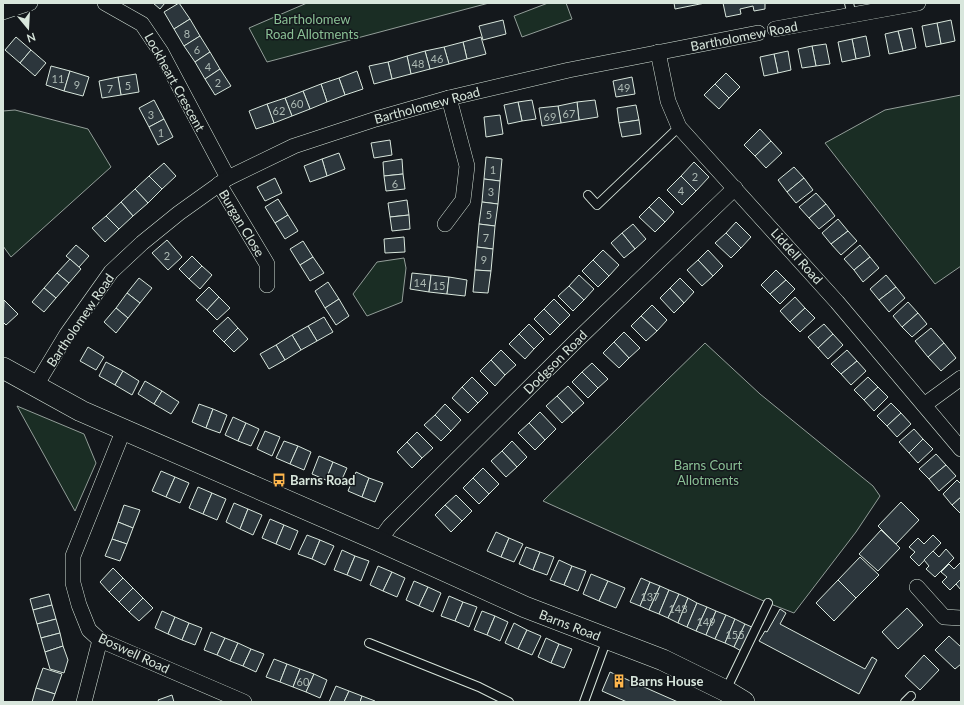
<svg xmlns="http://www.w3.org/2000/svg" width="964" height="705" viewBox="0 0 964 705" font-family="Lato,sans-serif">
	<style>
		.green { fill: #1a2d24; stroke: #939e99 }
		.building { fill: #2c363c; stroke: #d8e6dc }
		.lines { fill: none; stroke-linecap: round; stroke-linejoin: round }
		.lane-casing { stroke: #d8e6dc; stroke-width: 10 }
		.street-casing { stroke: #d8e6dc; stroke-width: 16 }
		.secondary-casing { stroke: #d8e6dc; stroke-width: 22 }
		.lane { stroke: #14181c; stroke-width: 8 }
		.street { stroke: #14181c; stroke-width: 15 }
		.secondary { stroke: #14181c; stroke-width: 21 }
		.labels { text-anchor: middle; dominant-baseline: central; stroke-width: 3; stroke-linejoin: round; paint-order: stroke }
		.number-label { font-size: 11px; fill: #adbab4 }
		.park-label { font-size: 13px; fill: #8ac095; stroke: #14181c }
		.street-label { font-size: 13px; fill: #d8e6dc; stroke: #14181c }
		.poi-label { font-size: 13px; font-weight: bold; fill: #d8e6dc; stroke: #14181c; text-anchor: start }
	</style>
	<rect width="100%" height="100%" fill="#14181c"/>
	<g class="green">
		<path d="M307 3H489L267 62 249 28Z"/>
		<path d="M548 3H566L572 19 522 37 514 16Z"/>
		<path d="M961 95V266L935 284 825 143 885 110Z"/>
		<path d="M15 110 88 129 111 167 11 257 3 246V111Z"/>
		<path d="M404 258 406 268 402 302 367 316 353 294 377 262Z"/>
		<path d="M705 343 760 394 873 486 880 496 856 532 794 613 768 603 543 501Z"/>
		<path d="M17 406 84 434 96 463 75 511Z"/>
	</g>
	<g class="building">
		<path d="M153 3H165L160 9Z"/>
		<path d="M179 3 190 19 174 29 164 12Z"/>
		<path d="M674 3H705L675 9Z"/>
		<path d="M723 3H765V9L754 11 753 6 740 9 741 14 726 17Z"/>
		<path d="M190 19 200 36 184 46 174 29Z"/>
		<path d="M503 20 506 34 483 40 479 26Z"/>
		<path d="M951 20 955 41 941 44 937 23Z"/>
		<path d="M937 23 941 44 926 47 922 26Z"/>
		<path d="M912 28 916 48 903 51 898 31Z"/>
		<path d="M898 31 903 51 889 54 885 34Z"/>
		<path d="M200 36 210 52 195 62 184 46Z"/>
		<path d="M866 36 870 56 856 59 852 39Z"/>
		<path d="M16 37 31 50 20 63 5 50Z"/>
		<path d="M481 37 486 54 467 59 463 42Z"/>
		<path d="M852 39 856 59 842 62 838 42Z"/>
		<path d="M463 42 467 59 449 64 444 47Z"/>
		<path d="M826 44 830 64 816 66 812 46Z"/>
		<path d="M812 46 816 66 802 68 798 49Z"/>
		<path d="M444 47 449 64 430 69 425 51Z"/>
		<path d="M31 50 46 63 35 76 20 63Z"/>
		<path d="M425 51 430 69 411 74 407 56Z"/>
		<path d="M788 51 791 70 778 73 774 54Z"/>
		<path d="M210 52 220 69 205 79 195 62Z"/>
		<path d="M774 54 778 73 764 76 760 57Z"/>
		<path d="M407 56 411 74 392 79 388 62Z"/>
		<path d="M388 62 392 79 374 84 369 66Z"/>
		<path d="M51 66 70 71 64 91 46 85Z"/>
		<path d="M220 69 231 86 215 95 205 79Z"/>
		<path d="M70 71 89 77 83 96 64 91Z"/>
		<path d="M357 71 363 89 345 95 339 78Z"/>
		<path d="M726 73 740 87 729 98 715 84Z"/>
		<path d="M136 74 139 92 121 95 118 77Z"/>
		<path d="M118 77 121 95 102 98 99 81Z"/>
		<path d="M632 77 635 94 616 97 613 81Z"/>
		<path d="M339 78 345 95 327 102 321 84Z"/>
		<path d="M321 84 327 102 310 109 303 91Z"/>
		<path d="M715 84 729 98 719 109 704 95Z"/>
		<path d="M303 91 310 109 292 116 285 98Z"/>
		<path d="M285 98 292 116 274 123 267 104Z"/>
		<path d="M154 100 164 119 149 127 139 108Z"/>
		<path d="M532 100 536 119 522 121 518 102Z"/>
		<path d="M595 100 598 117 579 120 577 102Z"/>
		<path d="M518 102 522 121 508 124 504 105Z"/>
		<path d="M577 102 579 120 561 123 558 106Z"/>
		<path d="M267 104 274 123 256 129 249 111Z"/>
		<path d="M636 105 639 120 619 123 617 108Z"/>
		<path d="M558 106 561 123 542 126 539 108Z"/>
		<path d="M500 115 503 134 486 137 484 117Z"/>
		<path d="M164 119 173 137 158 145 149 127Z"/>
		<path d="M639 120 641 134 622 137 619 123Z"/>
		<path d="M760 129 771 141 755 156 744 145Z"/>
		<path d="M390 140 392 155 374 158 371 143Z"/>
		<path d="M771 141 782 153 766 168 755 156Z"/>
		<path d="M339 153 345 169 327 176 322 159Z"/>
		<path d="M486 157 502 159 500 181 484 179Z"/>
		<path d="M322 159 327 176 310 182 304 166Z"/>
		<path d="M402 159 403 174 384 176 383 162Z"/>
		<path d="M694 162 709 177 696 191 681 176Z"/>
		<path d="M164 163 176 176 162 189 149 176Z"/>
		<path d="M794 167 804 178 787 192 778 180Z"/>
		<path d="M403 174 405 189 386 191 384 176Z"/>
		<path d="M149 176 162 189 148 203 135 189Z"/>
		<path d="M681 176 696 191 682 205 667 190Z"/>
		<path d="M275 178 282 193 265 201 257 187Z"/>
		<path d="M804 178 813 190 796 203 787 192Z"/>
		<path d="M484 179 500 181 498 204 482 202Z"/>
		<path d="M135 189 148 203 133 216 121 202Z"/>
		<path d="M816 193 826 204 809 218 799 207Z"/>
		<path d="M659 197 674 212 665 222 649 207Z"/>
		<path d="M278 199 288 215 275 223 265 207Z"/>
		<path d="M407 200 409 215 390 217 388 203Z"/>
		<path d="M121 202 133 216 119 229 106 216Z"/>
		<path d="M482 202 498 204 495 226 479 224Z"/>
		<path d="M826 204 835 216 819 229 809 218Z"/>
		<path d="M649 207 665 222 655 232 639 217Z"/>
		<path d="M288 215 298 231 285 239 275 223Z"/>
		<path d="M409 215 410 229 392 231 390 217Z"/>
		<path d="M106 216 119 229 105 242 92 228Z"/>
		<path d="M838 219 848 231 831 244 822 233Z"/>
		<path d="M736 222 751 237 741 248 726 233Z"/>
		<path d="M479 224 495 226 493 249 477 247Z"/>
		<path d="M633 224 646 239 635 249 622 233Z"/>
		<path d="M848 231 857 241 841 255 831 244Z"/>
		<path d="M622 233 635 249 624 258 611 243Z"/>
		<path d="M726 233 741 248 731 258 715 243Z"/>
		<path d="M404 237 405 252 385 253 384 239Z"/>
		<path d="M167 240 182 257 168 270 152 253Z"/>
		<path d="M303 241 313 257 300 265 290 249Z"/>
		<path d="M76 245 89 256 79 267 66 256Z"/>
		<path d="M860 245 870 257 854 270 844 259Z"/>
		<path d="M477 247 493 249 491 271 475 270Z"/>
		<path d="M603 250 619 265 609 276 593 260Z"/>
		<path d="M708 250 723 266 713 276 698 260Z"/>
		<path d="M192 256 202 266 189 279 179 269Z"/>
		<path d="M313 257 324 273 310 281 300 265Z"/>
		<path d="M870 257 879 268 863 282 854 270Z"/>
		<path d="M70 259 81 269 69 283 57 273Z"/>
		<path d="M593 260 609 276 598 287 582 271Z"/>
		<path d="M698 260 713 276 702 286 687 270Z"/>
		<path d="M202 266 212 275 200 289 189 279Z"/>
		<path d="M475 270 491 271 488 293 473 292Z"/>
		<path d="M776 270 786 280 770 294 761 285Z"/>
		<path d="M57 273 69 283 56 298 44 288Z"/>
		<path d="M412 273 431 275 429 292 410 289Z"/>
		<path d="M431 275 449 277 447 294 429 292Z"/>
		<path d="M579 275 594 289 584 300 569 286Z"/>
		<path d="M886 275 896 287 879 300 870 289Z"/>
		<path d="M449 277 467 280 465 296 447 294Z"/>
		<path d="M139 278 152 288 140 303 127 293Z"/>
		<path d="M680 278 694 292 684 303 670 288Z"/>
		<path d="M786 280 795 289 780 304 770 294Z"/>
		<path d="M328 282 339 299 325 308 315 291Z"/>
		<path d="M569 286 584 300 573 311 558 296Z"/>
		<path d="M209 287 219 297 207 310 196 300Z"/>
		<path d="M896 287 905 298 889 312 879 300Z"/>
		<path d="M44 288 56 298 44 312 32 302Z"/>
		<path d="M670 288 684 303 674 313 660 298Z"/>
		<path d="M127 293 140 303 128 318 116 308Z"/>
		<path d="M219 297 230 308 217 320 207 310Z"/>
		<path d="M795 297 805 308 790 322 780 311Z"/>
		<path d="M339 299 349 316 336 325 325 308Z"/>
		<path d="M554 299 570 315 560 325 544 309Z"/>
		<path d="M4 300 18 314 6 325 3 322Z"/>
		<path d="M908 302 918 313 902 327 893 316Z"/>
		<path d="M652 305 667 320 657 331 641 316Z"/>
		<path d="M116 308 128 318 116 333 104 322Z"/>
		<path d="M805 308 815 318 800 332 790 322Z"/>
		<path d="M544 309 560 325 550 335 534 319Z"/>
		<path d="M918 313 927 324 912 337 902 327Z"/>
		<path d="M641 316 657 331 646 341 631 326Z"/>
		<path d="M228 317 238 328 224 342 213 331Z"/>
		<path d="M324 317 333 332 317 341 308 326Z"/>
		<path d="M529 324 544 339 534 349 519 334Z"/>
		<path d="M824 324 833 334 818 348 808 337Z"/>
		<path d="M308 326 317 341 301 350 292 335Z"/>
		<path d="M238 328 248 339 234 352 224 342Z"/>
		<path d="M931 328 944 343 928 357 915 341Z"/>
		<path d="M624 332 640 348 629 358 614 342Z"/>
		<path d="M519 334 534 349 525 359 509 344Z"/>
		<path d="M833 334 843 345 828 359 818 348Z"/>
		<path d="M292 335 301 350 285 360 276 345Z"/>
		<path d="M614 342 629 358 619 368 603 353Z"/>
		<path d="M944 343 956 358 941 371 928 357Z"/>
		<path d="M276 345 285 360 269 369 260 354Z"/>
		<path d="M88 347 104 357 96 370 80 361Z"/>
		<path d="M501 350 516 365 505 375 491 360Z"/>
		<path d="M847 350 857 361 841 374 831 364Z"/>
		<path d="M491 360 505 375 495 386 480 371Z"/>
		<path d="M857 361 866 371 851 385 841 374Z"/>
		<path d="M106 362 123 371 115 385 99 376Z"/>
		<path d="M592 363 608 379 598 388 582 372Z"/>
		<path d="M123 371 139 381 132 395 115 385Z"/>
		<path d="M582 372 598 388 588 398 572 382Z"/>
		<path d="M472 377 488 393 478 403 462 387Z"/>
		<path d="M868 377 878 387 864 400 854 390Z"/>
		<path d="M145 381 162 391 154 404 138 394Z"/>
		<path d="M568 386 584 403 573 413 557 396Z"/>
		<path d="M462 387 478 403 468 413 452 398Z"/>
		<path d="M878 387 888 397 874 411 864 400Z"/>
		<path d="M162 391 179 402 171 414 154 404Z"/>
		<path d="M557 396 573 413 562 423 546 406Z"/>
		<path d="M891 403 901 413 887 426 877 416Z"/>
		<path d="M199 404 213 409 206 428 192 422Z"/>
		<path d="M445 404 461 420 451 431 435 415Z"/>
		<path d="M213 409 227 415 220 433 206 428Z"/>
		<path d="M540 412 556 429 545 440 529 423Z"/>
		<path d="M901 413 911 424 897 437 887 426Z"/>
		<path d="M435 415 451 431 441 441 424 425Z"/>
		<path d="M233 417 246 423 238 441 225 435Z"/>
		<path d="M246 423 259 429 251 446 238 441Z"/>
		<path d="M529 423 545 440 535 450 518 433Z"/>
		<path d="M914 429 923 439 909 453 899 442Z"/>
		<path d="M265 431 280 437 272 456 257 449Z"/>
		<path d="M417 432 433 448 422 458 407 442Z"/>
		<path d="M923 439 933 449 918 463 909 453Z"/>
		<path d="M284 441 298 446 290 464 276 458Z"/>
		<path d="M512 441 527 457 517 467 502 451Z"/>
		<path d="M407 442 422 458 412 468 397 452Z"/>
		<path d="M298 446 311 452 304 470 290 464Z"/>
		<path d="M502 451 517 467 506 477 491 461Z"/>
		<path d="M936 454 946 465 929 479 919 469Z"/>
		<path d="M319 456 333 462 326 480 312 474Z"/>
		<path d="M333 462 347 468 339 486 326 480Z"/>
		<path d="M946 465 956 476 939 491 929 479Z"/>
		<path d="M483 468 499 484 489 494 473 478Z"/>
		<path d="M161 471 175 477 166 497 152 491Z"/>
		<path d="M356 472 369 478 362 497 348 491Z"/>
		<path d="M175 477 189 483 180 503 166 497Z"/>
		<path d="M369 478 383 483 375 502 362 497Z"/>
		<path d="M473 478 489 494 479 504 463 488Z"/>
		<path d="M957 480 961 484V497L952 505 943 494Z"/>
		<path d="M198 487 212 493 203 514 189 508Z"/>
		<path d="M212 493 226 499 217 520 203 514Z"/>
		<path d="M456 495 472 511 462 521 445 505Z"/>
		<path d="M961 497V514L952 505Z"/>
		<path d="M901 502 919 520 896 544 878 526Z"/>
		<path d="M234 503 248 509 240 529 226 522Z"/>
		<path d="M124 505 140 510 133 528 118 522Z"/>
		<path d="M445 505 462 521 451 532 435 515Z"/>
		<path d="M248 509 262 515 253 535 240 529Z"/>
		<path d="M270 519 284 525 276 544 262 538Z"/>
		<path d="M118 522 133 528 127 544 112 539Z"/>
		<path d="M284 525 298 531 290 550 276 544Z"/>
		<path d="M881 530 900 548 878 571 859 554Z"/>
		<path d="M496 532 509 538 501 557 487 551Z"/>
		<path d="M307 535 320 540 312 559 298 554Z"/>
		<path d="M933 535 941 543 919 566 910 557 915 552 909 547 918 538 924 544Z"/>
		<path d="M509 538 523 544 514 562 501 557Z"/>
		<path d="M112 539 127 544 120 561 105 556Z"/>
		<path d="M320 540 334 546 325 565 312 559Z"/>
		<path d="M526 547 540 552 533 570 519 564Z"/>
		<path d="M946 549 954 558 935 577 926 569 929 566 924 560 933 551 939 557Z"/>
		<path d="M342 550 355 556 347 575 334 570Z"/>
		<path d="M540 552 554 557 547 575 533 570Z"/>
		<path d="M355 556 369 561 361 581 347 575Z"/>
		<path d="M860 557 879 575 856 598 838 580Z"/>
		<path d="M559 560 572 566 564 585 550 580Z"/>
		<path d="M961 562V579L950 590 942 582 947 577 941 572 949 564 954 569Z"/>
		<path d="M378 566 392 572 383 591 370 585Z"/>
		<path d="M572 566 586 571 578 591 564 585Z"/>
		<path d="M113 568 123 578 109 592 100 582Z"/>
		<path d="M392 572 405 578 397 597 383 591Z"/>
		<path d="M591 574 608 581 599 601 583 594Z"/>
		<path d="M123 578 133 588 119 602 109 592Z"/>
		<path d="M641 578 650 582 640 606 630 602Z"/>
		<path d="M961 579V590L956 584Z"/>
		<path d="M838 580 856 598 834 621 816 603Z"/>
		<path d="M414 581 428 587 419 606 406 600Z"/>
		<path d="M608 581 625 588 616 608 599 601Z"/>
		<path d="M650 582 660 586 649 610 640 606Z"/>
		<path d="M660 586 669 590 659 614 649 610Z"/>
		<path d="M428 587 441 593 433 612 419 606Z"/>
		<path d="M133 588 143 598 129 612 119 602Z"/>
		<path d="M669 590 679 594 668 618 659 614Z"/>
		<path d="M49 594 52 605 33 610 30 599Z"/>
		<path d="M679 594 688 598 678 623 668 618Z"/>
		<path d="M449 596 463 602 455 621 441 616Z"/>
		<path d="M143 598 153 608 139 621 129 612Z"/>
		<path d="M688 598 697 603 687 627 678 623Z"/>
		<path d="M463 602 477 607 469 627 455 621Z"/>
		<path d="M697 603 707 607 696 631 687 627Z"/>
		<path d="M52 605 56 619 37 624 33 610Z"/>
		<path d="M707 607 716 611 706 635 696 631Z"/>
		<path d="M907 608 923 625 898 649 882 632Z"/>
		<path d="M780 609 786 613 780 624 865 669 872 657 877 660 859 694 759 641 765 631 767 632Z"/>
		<path d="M162 611 175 617 168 634 155 628Z"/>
		<path d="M482 611 495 616 487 635 474 630Z"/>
		<path d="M716 611 726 615 715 639 706 635Z"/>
		<path d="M726 615 735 619 725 643 715 639Z"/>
		<path d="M495 616 508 622 500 641 487 635Z"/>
		<path d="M175 617 189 623 182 640 168 634Z"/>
		<path d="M56 619 60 633 41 638 37 624Z"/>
		<path d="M735 619 745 624 734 647 725 643Z"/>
		<path d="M189 623 202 628 195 645 182 640Z"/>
		<path d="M514 623 527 630 518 649 505 643Z"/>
		<path d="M745 624 754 628 743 652 734 647Z"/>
		<path d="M527 630 541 636 532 655 518 649Z"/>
		<path d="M211 632 225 638 217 655 204 650Z"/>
		<path d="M60 633 63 646 45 652 41 638Z"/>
		<path d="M949 636 961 647V664L955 669 935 650Z"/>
		<path d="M225 638 238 643 230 661 217 655Z"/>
		<path d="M546 638 559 644 551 663 538 657Z"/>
		<path d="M238 643 251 649 243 666 230 661Z"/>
		<path d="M559 644 572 649 564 668 551 663Z"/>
		<path d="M63 646 68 660 64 673 50 669 45 652Z"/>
		<path d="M251 649 264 654 256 672 243 666Z"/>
		<path d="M924 655 939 670 920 690 905 676Z"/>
		<path d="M274 659 287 664 280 682 266 677Z"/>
		<path d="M287 664 300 669 293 687 280 682Z"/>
		<path d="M43 668 62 674 55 694 36 688Z"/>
		<path d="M300 669 314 674 306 692 293 687Z"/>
		<path d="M610 672 678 702H627L602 691Z"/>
		<path d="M314 674 327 680 320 698 306 692Z"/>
		<path d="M336 686 349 691 344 702H329Z"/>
		<path d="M36 688 55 694 52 702H32Z"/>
		<path d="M349 691 362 696 360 702H344Z"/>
		<path d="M172 695 174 702H159L158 700Z"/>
		<path d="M362 696 375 701V702H360Z"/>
	</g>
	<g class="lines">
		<g class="lane-casing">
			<g id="lane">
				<path d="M849 3 852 16"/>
				<path d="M588 195 597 205 679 127"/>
				<path d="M369 643 479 687 509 702"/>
				<path d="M726 690 768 603"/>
				<path d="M584 702 607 639"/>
				<path d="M905 702 911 696"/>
			</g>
		</g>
		<g class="street-casing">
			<g id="street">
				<path d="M105 3 142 24 161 52 228 178"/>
				<path d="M3 12 30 3"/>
				<path d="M775 29 918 3"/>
				<path d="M658 52 668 101 679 127 837 302 961 449"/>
				<path d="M219 184 267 264V285"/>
				<path d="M445 224 463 200 467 166 449 98"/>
				<path d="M35 387 67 334 111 272 142 243 179 213 228 178 294 146 376 119 449 98 569 70 758 33"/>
				<path d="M924 405 961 378"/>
				<path d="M124 429 73 556V583L79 605 89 630 100 640 244 702"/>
				<path d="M379 541 390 526 576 341 735 188"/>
				<path d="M917 587 944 617 961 618"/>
				<path d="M84 702 100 640"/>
			</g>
		</g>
		<g class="secondary-casing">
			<path id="secondary" d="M3 368 81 411 379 541 525 607 663 660 726 691 744 702"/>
		</g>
		<use href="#lane" class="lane"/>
		<use href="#street" class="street"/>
		<use href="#secondary" class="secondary"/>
	</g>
	<defs>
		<g id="bus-bare" transform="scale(1.08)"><path d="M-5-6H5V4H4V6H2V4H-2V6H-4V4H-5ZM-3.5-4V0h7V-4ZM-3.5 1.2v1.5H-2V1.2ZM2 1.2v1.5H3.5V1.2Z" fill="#ffb74d" stroke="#14181c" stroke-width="2.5" paint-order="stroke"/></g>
		<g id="building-bare" transform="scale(1.08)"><path d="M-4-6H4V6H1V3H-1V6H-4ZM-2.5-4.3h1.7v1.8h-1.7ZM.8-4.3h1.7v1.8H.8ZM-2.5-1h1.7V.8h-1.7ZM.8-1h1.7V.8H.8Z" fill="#ffb74d" stroke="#14181c" stroke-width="2.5" paint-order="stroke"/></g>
	</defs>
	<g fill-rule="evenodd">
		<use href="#bus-bare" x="279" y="480"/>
		<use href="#building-bare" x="619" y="681"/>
	</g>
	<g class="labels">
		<g class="number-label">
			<text x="187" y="33">8</text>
			<text x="197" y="49">6</text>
			<text x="437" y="58">46</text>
			<text x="418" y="63">48</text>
			<text x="208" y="66">4</text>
			<text x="58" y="78">11</text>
			<text x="218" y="82">2</text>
			<text x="77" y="84">9</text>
			<text x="128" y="85">5</text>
			<text x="624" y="87">49</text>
			<text x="110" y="88">7</text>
			<text x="297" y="103">60</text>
			<text x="279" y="110">62</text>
			<text x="569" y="113">67</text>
			<text x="151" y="114">3</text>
			<text x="550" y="116">69</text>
			<text x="161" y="132">1</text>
			<text x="493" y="169">1</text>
			<text x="695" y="176">2</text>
			<text x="395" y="183">6</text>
			<text x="681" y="190">4</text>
			<text x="491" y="191">3</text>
			<text x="489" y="214">5</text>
			<text x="486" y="237">7</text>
			<text x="167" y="255">2</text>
			<text x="484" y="259">9</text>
			<text x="420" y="282">14</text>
			<text x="439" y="285">15</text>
			<text x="650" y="596">137</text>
			<text x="678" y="608">143</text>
			<text x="706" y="621">149</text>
			<text x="735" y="634">155</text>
			<text x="303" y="681">60</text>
		</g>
		<g class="park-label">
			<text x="312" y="19">Bartholomew<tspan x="312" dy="15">Road Allotments</tspan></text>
			<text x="708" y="465">Barns Court<tspan x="708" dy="15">Allotments</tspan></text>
		</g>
		<g class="street-label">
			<text transform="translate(744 36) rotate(-11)">Bartholomew Road</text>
			<text transform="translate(175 82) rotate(61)">Lockheart Crescent</text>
			<text transform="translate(427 105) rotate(-15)">Bartholomew Road</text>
			<text transform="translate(242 223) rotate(59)">Burgan Close</text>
			<text transform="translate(797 256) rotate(48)">Liddell Road</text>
			<text transform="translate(80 320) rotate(-56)">Bartholomew Road</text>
			<text transform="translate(555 362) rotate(-45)">Dodgson Road</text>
			<text transform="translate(570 625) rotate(21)">Barns Road</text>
			<text transform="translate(134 653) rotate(25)">Boswell Road</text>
		</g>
		<g class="poi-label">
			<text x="290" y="480">Barns Road</text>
			<text x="630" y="681">Barns House</text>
		</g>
	</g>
	<rect width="964" height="705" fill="none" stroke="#d8e6dc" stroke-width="8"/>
	<g transform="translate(28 28) rotate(162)" stroke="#14181c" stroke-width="3" paint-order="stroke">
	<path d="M0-3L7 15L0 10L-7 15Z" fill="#d8e6dc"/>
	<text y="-6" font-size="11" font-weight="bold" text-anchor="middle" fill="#d8e6dc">N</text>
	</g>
</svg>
